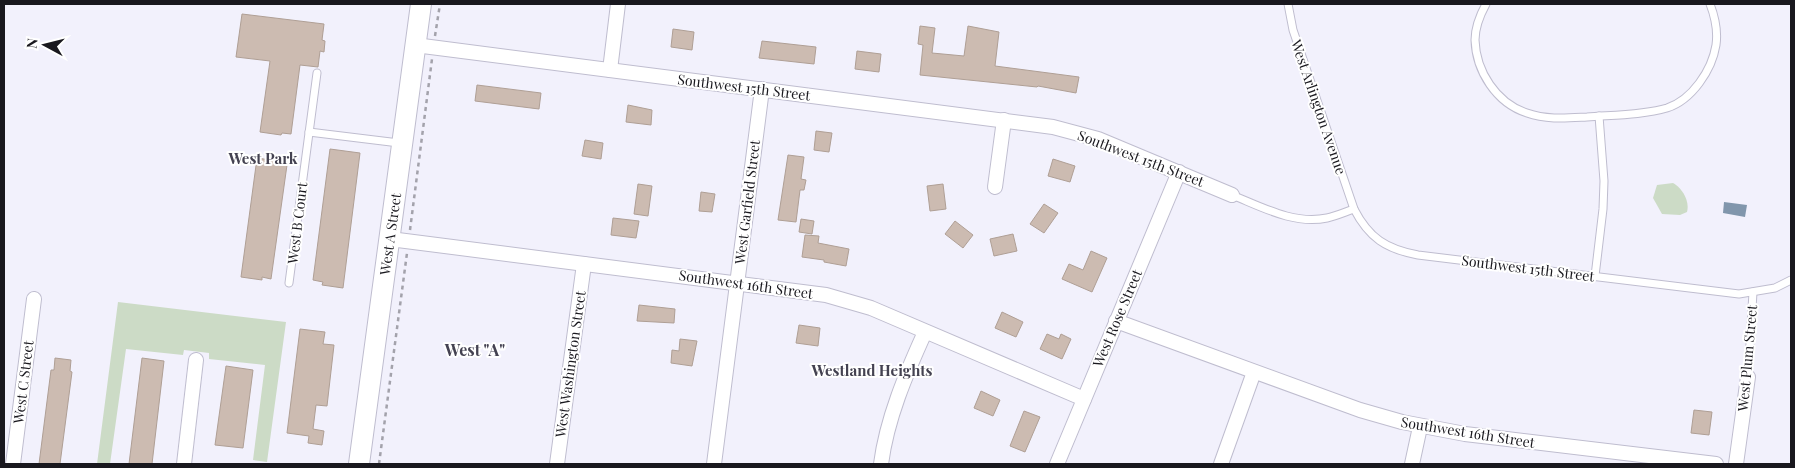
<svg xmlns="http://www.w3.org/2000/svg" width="1795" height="468" viewBox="0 0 1795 468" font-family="'Playfair Display',serif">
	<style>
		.green { fill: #ccdbc6 }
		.water { fill: #8196ac }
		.building { fill: #ccbbb1; stroke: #af9f95 }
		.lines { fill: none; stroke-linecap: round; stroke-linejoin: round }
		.lane-casing { stroke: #bfbdcf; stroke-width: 9 }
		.street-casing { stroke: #bfbdcf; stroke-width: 16 }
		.secondary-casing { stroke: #bfbdcf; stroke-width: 22 }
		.path { stroke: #a3a2ab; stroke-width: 2.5; stroke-dasharray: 4 4; stroke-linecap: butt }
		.lane { stroke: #fff; stroke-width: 7 }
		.street { stroke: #fff; stroke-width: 14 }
		.secondary { stroke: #fff; stroke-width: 20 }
		.labels { text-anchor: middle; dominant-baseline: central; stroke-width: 4; stroke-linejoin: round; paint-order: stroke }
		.street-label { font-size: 14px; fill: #19181e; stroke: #fff }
		.neighbourhood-label { font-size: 15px; font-weight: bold; fill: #444251; stroke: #fff }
		.quarter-label { font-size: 16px; font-weight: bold; fill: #444251; stroke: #fff }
	</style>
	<rect width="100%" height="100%" fill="#f2f1fc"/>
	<g class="green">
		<path d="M1673 183C1682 188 1690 201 1687 212L1680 215 1662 214 1653 198 1657 185Z"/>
		<path d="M118 302 286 322 267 462 253 460 265 365 209 359V353L184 350 183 355 126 349 110 464H97Z"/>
	</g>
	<path class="water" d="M1724 202 1747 205 1745 217 1723 213Z"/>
	<g class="building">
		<path d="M242 14 324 24 322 40 325 41 324 52 320 51 318 67 300 65 291 134 282 133 281 135 260 132 270 61 236 57Z"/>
		<path d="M920 26 935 28 932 53 964 56 968 26 999 32 995 66 1079 77 1076 93 1038 86 1037 87 920 75 923 45 918 44Z"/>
		<path d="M673 29 694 32 692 50 671 47Z"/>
		<path d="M762 41 816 47 814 64 759 58Z"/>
		<path d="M857 51 881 54 879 72 855 69Z"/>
		<path d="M477 85 541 93 539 109 475 101Z"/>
		<path d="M628 105 652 110 651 125 626 122Z"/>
		<path d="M816 131 832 133 829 152 814 150Z"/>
		<path d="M585 140 603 143 601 159 582 156Z"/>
		<path d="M330 149 360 153 343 288 322 285 323 282 313 280Z"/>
		<path d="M788 155 804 157 801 179 806 180 804 190H800L796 222 778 220Z"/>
		<path d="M257 158 277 161V164L287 165 271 279 262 277V280L241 277Z"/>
		<path d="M1053 159 1075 166 1070 182 1048 176Z"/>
		<path d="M638 184 652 186 648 216 634 214Z"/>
		<path d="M943 184 946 209 930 211 927 186Z"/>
		<path d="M701 192 715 194 712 212 699 211Z"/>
		<path d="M1044 204 1058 213 1044 233 1030 224Z"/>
		<path d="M613 218 639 221 636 238 611 235Z"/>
		<path d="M801 219 814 221 812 234 799 232Z"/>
		<path d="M955 221 973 235 963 248 945 234Z"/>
		<path d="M1013 234 1017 251 994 256 990 239Z"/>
		<path d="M805 235 819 236 818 243 849 249 846 266 824 262V260L802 257Z"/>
		<path d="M1091 251 1107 258 1092 292 1062 279 1069 264 1083 270Z"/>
		<path d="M639 305 675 309 674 323 637 321Z"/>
		<path d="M1002 312 1023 322 1016 337 995 328Z"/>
		<path d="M799 325 820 328 818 346 796 343Z"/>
		<path d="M300 329 325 332 323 344 334 345 327 406 316 405 313 429 324 431 322 445 308 443 309 436 287 433Z"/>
		<path d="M1047 334 1059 339 1061 334 1071 339 1062 359 1040 349Z"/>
		<path d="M680 339 697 341 692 366 671 363 672 350 679 351Z"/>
		<path d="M55 358 71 360 70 371 72 372 60 464H39L51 370H54Z"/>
		<path d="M142 358 164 361 152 464H129Z"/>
		<path d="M226 366 253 370 243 448 215 445Z"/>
		<path d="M981 391 1000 400 993 416 974 408Z"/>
		<path d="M1694 410 1712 412 1709 435 1691 433Z"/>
		<path d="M1024 411 1040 417 1025 452 1010 446Z"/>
	</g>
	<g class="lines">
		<g class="lane-casing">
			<g id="lane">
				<path d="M1288 4 1293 30 1354 209C1369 238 1386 249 1418 255L1739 294 1775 288 1791 280"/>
				<path d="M1486 4C1480 15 1475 27 1475 40 1476 71 1496 103 1527 113 1547 120 1567 118 1587 117 1612 115 1643 115 1667 108 1692 100 1712 70 1716 45 1718 31 1715 17 1710 4"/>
				<path d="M309 132 399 143"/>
				<path d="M1232 195C1262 207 1294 225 1327 218 1336 216 1345 212 1354 209"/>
				<path d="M1595 276 1603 209 1604 181 1599 116"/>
				<path d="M289 283 317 73"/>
				<path d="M1748 377 1753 292"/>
			</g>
		</g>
		<g class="street-casing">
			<g id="street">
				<path d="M415 45 1053 127 1098 139 1232 195"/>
				<path d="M610 70 618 4"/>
				<path d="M995 187 1004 120"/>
				<path d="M390 239 826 295 871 308 1084 399"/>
				<path d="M1116 321 1360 410 1402 422 1465 434 1716 464"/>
				<path d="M13 464 34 299"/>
				<path d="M184 464 196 360"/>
				<path d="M557 464 584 264"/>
				<path d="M714 464 762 89"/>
				<path d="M881 464C887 418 906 374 925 332"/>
				<path d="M1057 464 1179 172"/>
				<path d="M1221 464 1254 372"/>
				<path d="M1412 464 1420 427"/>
				<path d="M1736 464 1748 377"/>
			</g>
		</g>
		<g class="secondary-casing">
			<path id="secondary" d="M359 464 421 4"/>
		</g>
		<g class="path">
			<path d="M435 36 440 4"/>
			<path d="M410 230 432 59"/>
			<path d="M379 464 407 253"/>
		</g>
		<use href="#lane" class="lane"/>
		<use href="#street" class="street"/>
		<use href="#secondary" class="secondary"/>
	</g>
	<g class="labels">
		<g class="street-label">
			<text transform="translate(744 87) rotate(7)">Southwest 15th Street</text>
			<text transform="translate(1319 107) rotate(71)">West Arlington Avenue</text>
			<text transform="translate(1141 158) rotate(21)">Southwest 15th Street</text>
			<text transform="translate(747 202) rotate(-83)">West Garfield Street</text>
			<text transform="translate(297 223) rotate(-83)">West B Court</text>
			<text transform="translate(390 234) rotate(-82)">West A Street</text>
			<text transform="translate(1528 268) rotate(7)">Southwest 15th Street</text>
			<text transform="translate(746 284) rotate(8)">Southwest 16th Street</text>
			<text transform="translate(1117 318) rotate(-67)">West Rose Street</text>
			<text transform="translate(1747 358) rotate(-85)">West Plum Street</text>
			<text transform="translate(570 364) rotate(-82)">West Washington Street</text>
			<text transform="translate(23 382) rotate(-83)">West C Street</text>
			<text transform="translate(1468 432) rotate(9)">Southwest 16th Street</text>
		</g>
		<g class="neighbourhood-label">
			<text x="263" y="158">West Park</text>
			<text x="872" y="370">Westland Heights</text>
		</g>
		<g class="quarter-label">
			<text x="475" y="349">West "A"</text>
		</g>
	</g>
	<rect width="1795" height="468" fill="none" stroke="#19181e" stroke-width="10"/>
	<g transform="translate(45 45) rotate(277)" stroke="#ffffff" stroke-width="4" paint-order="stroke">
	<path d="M0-4L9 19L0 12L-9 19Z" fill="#19181e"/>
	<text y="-8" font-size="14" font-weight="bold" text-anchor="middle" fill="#19181e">N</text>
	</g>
</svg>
